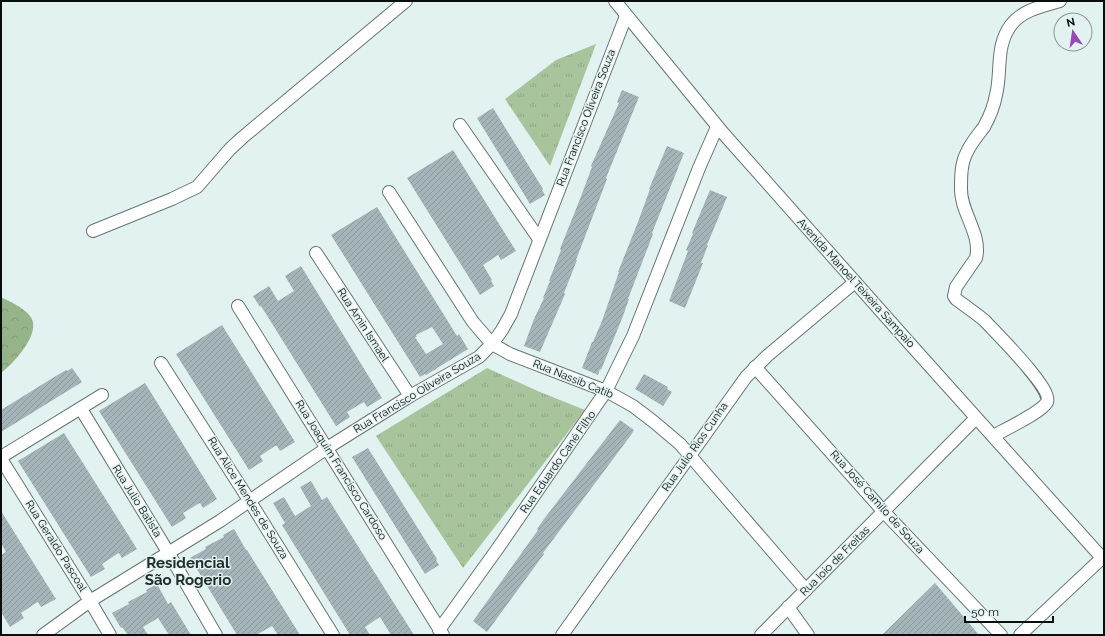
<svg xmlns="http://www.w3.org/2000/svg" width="1105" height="636" viewBox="0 0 1105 636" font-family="Raleway,sans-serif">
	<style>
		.grass { fill: url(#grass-tufts) }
		.forest { fill: url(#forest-crowns) }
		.building { fill: url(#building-hatch); fill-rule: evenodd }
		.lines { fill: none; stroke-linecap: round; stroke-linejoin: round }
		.minor-casing { stroke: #667573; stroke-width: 14 }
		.minor { stroke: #fff; stroke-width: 12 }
		.labels { text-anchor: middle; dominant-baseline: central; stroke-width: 3; stroke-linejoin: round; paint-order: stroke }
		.street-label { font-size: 11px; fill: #080e0d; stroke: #e2f2f0 }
		.district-label { font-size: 15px; font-weight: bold; fill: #202d2c; stroke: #e2f2f0 }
	</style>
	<defs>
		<pattern id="grass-tufts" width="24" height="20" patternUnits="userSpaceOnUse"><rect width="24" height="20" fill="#a8c49d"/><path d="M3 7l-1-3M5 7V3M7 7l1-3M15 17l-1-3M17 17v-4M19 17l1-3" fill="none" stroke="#8fa786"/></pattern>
		<pattern id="forest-crowns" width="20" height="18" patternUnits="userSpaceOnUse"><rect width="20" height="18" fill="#95b489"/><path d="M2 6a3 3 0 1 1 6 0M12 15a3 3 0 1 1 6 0" fill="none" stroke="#7f9a75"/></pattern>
		<pattern id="building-hatch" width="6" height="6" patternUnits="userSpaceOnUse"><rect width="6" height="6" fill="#a5b4b8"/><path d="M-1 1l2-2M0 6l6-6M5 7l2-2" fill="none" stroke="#8d9a9d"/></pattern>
	</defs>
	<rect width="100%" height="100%" fill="#e2f2f0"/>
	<g class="grass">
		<path d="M596 44 550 166 505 99 556 60Z"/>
		<path d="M487 368 540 392 585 410 463 568 376 436Z"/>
	</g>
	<path class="forest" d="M1 297C10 302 23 307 30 316 43 332 14 363 1 373Z"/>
	<g class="building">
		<path d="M622 90 639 97 606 178 607 179 576 260H577L564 293 565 294 540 352 524 346 534 319 544 298H543L550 281H549L561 250 560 249 580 199 592 167 591 166 619 103 617 102Z"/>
		<path d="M493 108 543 189 542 190 545 195 530 204 477 118Z"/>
		<path d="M667 146 684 153 652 233 653 234 628 299H629L623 316 601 370 600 369 598 375 582 368 592 342H593L602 321 619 272H618L638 222 650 189H649Z"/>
		<path d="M453 150 516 251 501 260 498 255 483 265 492 280 491 281 494 286 480 295 407 178Z"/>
		<path d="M710 190 727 197 707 245H708L701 263H703L685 308 669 301 688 251 686 250 693 234 692 233Z"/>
		<path d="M377 207 457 336 459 334 468 349 426 375 425 374 420 377 331 235ZM432 327 443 344 426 354 415 337H417L416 335Z"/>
		<path d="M301 266 382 398 367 407 364 402 347 412 350 417 336 426 261 306 260 307 253 296 269 286 278 301 294 291 285 276Z"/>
		<path d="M222 325 295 442 280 451 277 446H275L260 456 263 461 249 470 176 354Z"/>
		<path d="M72 368 82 382 1 432V410L51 379 66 370 67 371Z"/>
		<path d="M644 374 668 387 667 389 672 392 663 406 635 389Z"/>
		<path d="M145 383 217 499 203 508 200 503 198 504 183 513 186 518 172 527 99 411Z"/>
		<path d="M620 420 634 430 631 435 543 553 544 554 487 632 473 621 538 530 537 529 544 519Z"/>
		<path d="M64 433 137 549 122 558 119 553 117 554 102 564 105 569 91 577 18 461Z"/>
		<path d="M368 448 437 559 436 560 439 565 425 574 352 457Z"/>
		<path d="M311 481 322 500 327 497 414 635H391L380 617 365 627 370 635H350L282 525 285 523 273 503 284 497 295 516 311 506 300 487Z"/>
		<path d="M1 511 56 599 41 607 38 602 36 603 21 613 24 618 10 627 1 612V555L6 552 1 543Z"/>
		<path d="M234 529 246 550H247L300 635H278L272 626 256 635H237L190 558 206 549 205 547 224 537 223 535Z"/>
		<path d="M935 583 979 635H882Z"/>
		<path d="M157 584 168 604 171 602 191 635H169L158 618 143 627 148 635H128L122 627 121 628 112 613 129 604 128 602 147 592 146 590Z"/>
	</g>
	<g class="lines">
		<g class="minor-casing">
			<g id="minor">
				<path d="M615 1 723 133 911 345 1104 560"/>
				<path d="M460 125 539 239"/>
				<path d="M389 192 473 322 492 344 510 354 606 391 633 406 654 422 680 444 806 590"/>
				<path d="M93 231 172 199 197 187 230 149 243 137 406 1"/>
				<path d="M316 253 410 396"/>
				<path d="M238 306 443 635"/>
				<path d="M161 363 249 500 333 635"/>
				<path d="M755 367 884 512 1001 635"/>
				<path d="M81 409 168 552 216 635"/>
				<path d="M993 436C1004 430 1042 412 1047 402 1053 389 995 332 985 321 976 313 965 306 956 299L954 296 956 287 976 258C982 234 960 212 961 188 961 176 961 163 967 152 971 143 978 135 984 127 989 118 994 106 996 95 1002 72 995 46 1011 25 1022 10 1043 6 1060 1"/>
				<path d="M1 457 102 395"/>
				<path d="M1 459 90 601 110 635"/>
				<path d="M788 607 808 635"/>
				<path d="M439 630 498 548 606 391 633 336 699 168 717 127"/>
				<path d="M43 635 90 601 220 521 327 448 410 396 479 357 492 344 502 330 511 314 626 16"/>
				<path d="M562 635 746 377 767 356 855 282"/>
				<path d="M761 635 976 418"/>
				<path d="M1020 635 1102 558"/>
			</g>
		</g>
		<use href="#minor" class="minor"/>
	</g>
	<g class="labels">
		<g class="street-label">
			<text transform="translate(586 118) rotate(-69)">Rua Francisco Oliveira Souza</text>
			<text transform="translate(856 283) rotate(48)">Avenida Manoel Teixeira Sampaio</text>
			<text transform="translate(363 325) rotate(57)">Rua Amin Ismael</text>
			<text transform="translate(573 379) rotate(22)">Rua Nassib Catib</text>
			<text transform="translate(417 393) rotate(-31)">Rua Francisco Oliveira Souza</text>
			<text transform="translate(695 447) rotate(-55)">Rua Julio Rios Cunha</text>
			<text transform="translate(558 462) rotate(-55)">Rua Eduardo Cané Filho</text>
			<text transform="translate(341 470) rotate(58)">Rua Joaquim Francisco Cardoso</text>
			<text transform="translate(248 498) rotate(58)">Rua Alice Mendes de Souza</text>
			<text transform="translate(137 501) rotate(58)">Rua Julio Batista</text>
			<text transform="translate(877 502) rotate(48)">Rua José Camilo de Souza</text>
			<text transform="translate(56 546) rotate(58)">Rua Geraldo Pascoal</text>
			<text transform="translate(835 561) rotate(-45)">Rua Ioio de Freitas</text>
		</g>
		<g class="district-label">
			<text x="188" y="563">Residencial<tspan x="188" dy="17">São Rogerio</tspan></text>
		</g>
	</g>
	<rect width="1105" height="636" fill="none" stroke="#080e0d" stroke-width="4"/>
	<g transform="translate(1073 32) rotate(347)"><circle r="19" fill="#e2f2f0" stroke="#8b9795"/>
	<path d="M0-3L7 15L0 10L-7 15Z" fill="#9747b7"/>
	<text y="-6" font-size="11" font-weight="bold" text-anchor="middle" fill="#080e0d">N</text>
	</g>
	<path d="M965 616v6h88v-6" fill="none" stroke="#080e0d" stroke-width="2"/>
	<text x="971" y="616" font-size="12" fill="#080e0d" stroke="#e2f2f0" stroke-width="3" paint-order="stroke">50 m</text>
</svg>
